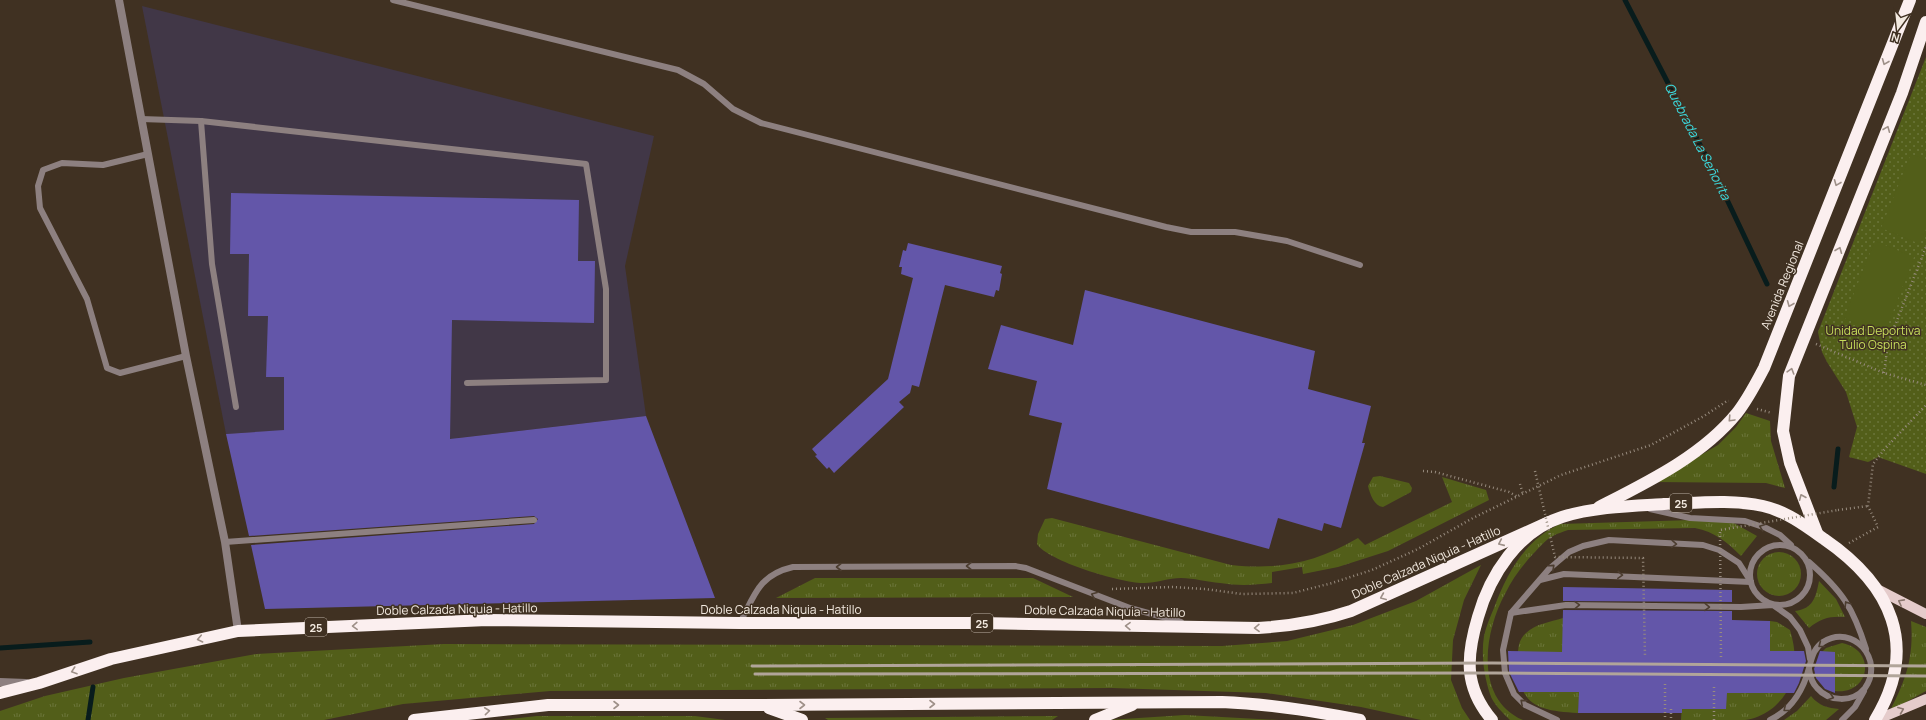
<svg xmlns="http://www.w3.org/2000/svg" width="1926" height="720" viewBox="0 0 1926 720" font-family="Manrope,sans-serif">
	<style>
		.industrial { fill: #413747 }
		.grass { fill: url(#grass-tufts) }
		.park { fill: url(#park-dots) }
		.pitch { fill: #525e19 }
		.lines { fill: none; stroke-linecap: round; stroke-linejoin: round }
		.stream { stroke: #081c1c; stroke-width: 5 }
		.building { fill: #6356a9 }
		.path { stroke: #978b7e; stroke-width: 2.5; stroke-dasharray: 1 3; stroke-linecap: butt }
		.lane { stroke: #8d8080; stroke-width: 6 }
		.street { stroke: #8d8080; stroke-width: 8 }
		.primary { stroke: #e5cccb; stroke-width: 10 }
		.highway { stroke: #fbefef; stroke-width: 12 }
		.rail { stroke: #b1a59a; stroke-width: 3 }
		.path-bridge { stroke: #978b7e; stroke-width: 2.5; stroke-dasharray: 1 3; stroke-linecap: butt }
		.oneway { stroke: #9e9088 }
		.oneway2 { stroke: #4c3d30 }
		.oneway3 { stroke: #8a776e }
		.labels { text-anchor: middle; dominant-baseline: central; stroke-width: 3; stroke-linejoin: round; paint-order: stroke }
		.shield { fill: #403122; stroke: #bdb2a6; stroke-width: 1 }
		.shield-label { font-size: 11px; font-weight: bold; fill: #f2e9df }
		.street-label { font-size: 12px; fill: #f2e9df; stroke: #403122 }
		.park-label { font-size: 12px; fill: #c7de5b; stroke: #403122 }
		.water-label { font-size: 13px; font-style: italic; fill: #3bdade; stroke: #403122 }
	</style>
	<defs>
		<pattern id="grass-tufts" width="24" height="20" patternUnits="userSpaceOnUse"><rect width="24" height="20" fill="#525e19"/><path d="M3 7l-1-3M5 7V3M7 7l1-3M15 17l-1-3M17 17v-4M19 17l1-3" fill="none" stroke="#6b753a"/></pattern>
		<pattern id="park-dots" width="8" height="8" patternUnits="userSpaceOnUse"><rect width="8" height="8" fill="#525e19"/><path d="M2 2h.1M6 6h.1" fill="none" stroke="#6b753a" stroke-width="1.8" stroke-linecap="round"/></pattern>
	</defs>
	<rect width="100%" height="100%" fill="#403122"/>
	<path class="industrial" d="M142 6 654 136 625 266 646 416 458 438 449 445 273 454 271 431 226 434Z"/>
	<g class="grass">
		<path d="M1746 413 1770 421 1771 441 1785 488 1766 483 1655 482 1718 445 1736 427Z"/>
		<path d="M1380 476 1409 483 1412 488 1411 492 1383 507C1374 506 1370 494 1368 486L1373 477Z"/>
		<path d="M1442 477 1486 490 1489 500 1388 551 1338 567 1303 574 1302 567 1272 572V583C1255 585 1238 586 1220 583 1207 582 1194 578 1181 578 1169 578 1156 583 1144 583 1124 584 1047 561 1037 544L1038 534 1045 519 1052 518 1231 565C1280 570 1315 563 1358 538L1365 545 1452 502Z"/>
		<path d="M1693 520 1732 522 1757 536 1741 556C1727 542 1715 532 1695 528L1568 530C1563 532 1558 533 1553 536 1546 539 1539 548 1533 554 1522 566 1512 579 1505 594 1484 632 1474 699 1523 720H1510C1503 713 1493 704 1490 694 1484 676 1481 655 1484 636 1486 627 1490 617 1494 608 1507 573 1525 540 1560 524Z"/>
		<circle cx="1779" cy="574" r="22"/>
		<path d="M1481 565 1464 600 1453 640 1451 680 1462 708 1470 720H1421L1361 707 1266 693 1112 688 550 691 403 704 324 720H0V711L45 696 124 678 256 654 444 644 1222 646 1287 641 1353 625 1416 601Z"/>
		<path d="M815 578H1033L1073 597 776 598Z"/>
		<path d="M1819 581 1836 599 1845 617C1830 616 1821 618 1809 628L1795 611C1813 609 1816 597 1819 581Z"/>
		<path d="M1563 618V629L1770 631V621L1777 622 1790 630C1799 660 1797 690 1770 710 1763 715 1754 719 1745 720 1724 720 1702 720 1681 720L1682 703 1579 702 1578 713C1539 711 1518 706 1518 662 1518 652 1517 641 1526 633 1535 624 1550 622 1563 618Z"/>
		<path d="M1911 621 1926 627V691L1890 711C1906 679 1914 658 1911 621Z"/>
		<path d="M1842 643C1877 650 1870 695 1835 691L1821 653 1826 648Z"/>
		<path d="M1811 696C1819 706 1828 708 1839 709L1826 720H1784L1797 711Z"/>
		<path d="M1185 715 1279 720H1108Z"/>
		<path d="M537 716H695L725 720H502Z"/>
		<path d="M1058 716 1052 720H828L825 718Z"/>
	</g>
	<path class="park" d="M1926 57V474L1878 457 1868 462 1849 457 1857 427 1846 392 1827 362 1822 352 1818 332Z"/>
	<g class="pitch">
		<path d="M1911 154 1926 160V229L1920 244 1881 228Z"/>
		<path d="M1875 241 1914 257 1884 335 1844 318Z"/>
	</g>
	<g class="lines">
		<g class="stream">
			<path d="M1625 0 1712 168 1767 284"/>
			<path d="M1834 487 1838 449"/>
			<path d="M0 648 90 642"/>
			<path d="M88 720 93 687"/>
		</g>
	</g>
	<g class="building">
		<path d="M231 193 579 200 578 261H595L594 323 452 320 450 439 646 416 715 598 265 609 251 545 534 524 538 519 534 516 249 536 226 434 284 430V377H266L268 316H248L249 254H230Z"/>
		<path d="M908 243 1002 266 1000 273 1002 274 999 291 996 290 994 297 945 285 919 387 912 385 910 393 899 402 904 407 834 473 829 467 827 469 815 456 817 455 812 449 888 379 913 278 901 274 902 267H899L903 250 906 251Z"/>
		<path d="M1085 290 1315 351 1308 389 1371 406 1362 443H1365L1341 528 1324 523 1322 531 1278 518 1269 549 1047 489 1062 423 1029 415 1037 381 988 369 1001 325 1073 345Z"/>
		<path d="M1563 587 1732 590V602L1563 601Z"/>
		<path d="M1563 610 1732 611V620L1770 621V651H1804L1806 661 1799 683 1794 693H1727L1726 709H1682V713H1578L1579 692H1519L1509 672 1508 651 1562 652Z"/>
		<path d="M1820 651 1835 652V693L1825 689 1816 678 1814 669Z"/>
	</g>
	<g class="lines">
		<g class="path">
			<path d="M1816 344 1884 373 1926 385"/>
			<path d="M1884 373 1888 343 1926 247"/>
			<path d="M1757 409 1772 413"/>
			<path d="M1423 471 1435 472 1509 492 1518 497"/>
			<path d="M1520 484 1523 494"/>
			<path d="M1838 510 1868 506"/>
			<path d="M1849 543 1878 527 1868 506 1873 464 1884 450 1926 405"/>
			<path d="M1112 589 1172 587 1205 589 1242 594 1293 593 1332 583 1372 570 1418 549 1473 518 1561 475 1651 445 1704 416 1727 401H1729"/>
			<path d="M1665 684V720"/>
			<path d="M1671 709V720"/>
			<path d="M1714 720V684"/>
		</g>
		<g class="lane">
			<path d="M393 0 678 70 704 84 733 109 761 123 1166 227 1191 232H1235L1287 241 1360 265"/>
			<path d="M141 119 201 121 586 164 606 289V380L467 383"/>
			<path d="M201 121 212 264 236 407"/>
			<path d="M148 154 103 165 62 163 43 170 38 186 40 208 87 299 107 368 120 373 186 356"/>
			<path d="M1650 509 1690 518 1745 521 1766 528 1780 535 1791 545"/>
			<path d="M225 542 534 520"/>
			<circle cx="1780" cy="575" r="30"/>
			<path d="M1809 562C1842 591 1853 607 1866 649"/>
			<path d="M1540 580 1564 574 1751 582"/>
			<path d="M1511 613 1566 605 1741 607 1773 605 1790 617 1800 630 1808 647 1810 659"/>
			<path d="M740 623C755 594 759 575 793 567L1015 566 1026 568 1130 608 1181 622"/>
			<path d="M1557 720 1525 705 1514 694 1505 673 1503 650 1511 613 1549 569 1569 552 1583 546 1609 540 1703 545 1719 550 1739 563 1751 582"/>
			<path d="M1770 720C1791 710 1803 691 1809 668 1812 658 1813 649 1823 642 1853 623 1885 660 1865 688 1853 703 1829 702 1817 688 1812 683 1810 676 1809 669"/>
			<path d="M1842 720 1855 707 1864 691"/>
		</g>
		<g class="street">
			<path d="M119 0 186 356 225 542 238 631"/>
			<path d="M0 682 26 683"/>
		</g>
		<g class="primary">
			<path d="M1877 589 1926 614"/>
			<path d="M1876 720 1926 699"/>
		</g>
		<g class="highway">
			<path d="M1599 507C1648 482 1702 456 1737 413 1748 399 1756 383 1764 368L1910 0"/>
			<path d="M1817 533 1790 463 1783 431 1789 376 1902 93 1926 22"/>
			<path d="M0 693 39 683 111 659 238 631 487 620 740 623H979L1258 628C1290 626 1321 621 1351 611L1549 522"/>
			<path d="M769 708 802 720"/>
			<path d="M414 720 548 705H762L1222 702C1269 704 1314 711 1360 720"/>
			<path d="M1095 720 1132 705"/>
			<path d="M1492 720C1464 687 1466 657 1478 617 1490 575 1518 531 1562 517 1594 507 1631 506 1664 504 1696 503 1732 499 1763 506 1786 511 1806 526 1824 539 1891 585 1920 646 1875 720"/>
		</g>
		<g class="rail">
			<path d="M752 666 1492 663 1926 666"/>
			<path d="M755 674 1496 673 1926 676"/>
		</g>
		<g class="path-bridge">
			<path d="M1535 471 1555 557 1643 558 1645 657"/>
			<path d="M1721 657 1720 530 1838 510"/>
		</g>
	</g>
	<defs><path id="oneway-chevron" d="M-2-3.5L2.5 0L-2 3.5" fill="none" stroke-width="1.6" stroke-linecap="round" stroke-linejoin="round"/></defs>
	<g class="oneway">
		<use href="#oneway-chevron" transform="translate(1885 62) rotate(112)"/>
		<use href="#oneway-chevron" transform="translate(1887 129) rotate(-68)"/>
		<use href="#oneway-chevron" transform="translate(1837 183) rotate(112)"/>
		<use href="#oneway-chevron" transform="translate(1839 250) rotate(-68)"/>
		<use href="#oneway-chevron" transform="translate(1790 304) rotate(112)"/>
		<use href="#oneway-chevron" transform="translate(1791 371) rotate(-73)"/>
		<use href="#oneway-chevron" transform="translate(1731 419) rotate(133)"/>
		<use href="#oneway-chevron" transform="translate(1802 497) rotate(-113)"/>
		<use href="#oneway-chevron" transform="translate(1501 543) rotate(156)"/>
		<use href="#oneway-chevron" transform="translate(1383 597) rotate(157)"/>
		<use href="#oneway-chevron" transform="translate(355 626) rotate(178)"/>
		<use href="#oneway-chevron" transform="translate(1128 626) rotate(-179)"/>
		<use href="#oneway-chevron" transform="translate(1257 628) rotate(179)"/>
		<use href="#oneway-chevron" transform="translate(200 639) rotate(168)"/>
		<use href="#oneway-chevron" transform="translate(74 671) rotate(161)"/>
		<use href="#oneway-chevron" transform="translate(932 704)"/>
		<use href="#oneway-chevron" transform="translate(616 705)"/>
		<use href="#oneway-chevron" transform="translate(802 705)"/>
		<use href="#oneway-chevron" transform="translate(487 711) rotate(-6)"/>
	</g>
	<g class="oneway2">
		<use href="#oneway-chevron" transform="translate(1762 527) rotate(-160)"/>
		<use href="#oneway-chevron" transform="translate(1674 544) rotate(3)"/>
		<use href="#oneway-chevron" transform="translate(969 566) rotate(180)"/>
		<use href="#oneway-chevron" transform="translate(839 567) rotate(180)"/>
		<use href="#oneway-chevron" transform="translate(1552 567) rotate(-42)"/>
		<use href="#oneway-chevron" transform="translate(1620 575) rotate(3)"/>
		<use href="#oneway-chevron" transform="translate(1094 595) rotate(-159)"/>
		<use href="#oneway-chevron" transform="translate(1847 604) rotate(-122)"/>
		<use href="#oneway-chevron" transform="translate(1577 605) rotate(-1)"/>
		<use href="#oneway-chevron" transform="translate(1707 607) rotate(1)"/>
		<use href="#oneway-chevron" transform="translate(1821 645) rotate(142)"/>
		<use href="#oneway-chevron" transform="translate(1831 697) rotate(17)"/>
		<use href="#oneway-chevron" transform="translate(1523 702) rotate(-139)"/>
		<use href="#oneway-chevron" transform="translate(1786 709) rotate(141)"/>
	</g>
	<g class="oneway3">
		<use href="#oneway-chevron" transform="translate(1901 602) rotate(-152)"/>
		<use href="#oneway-chevron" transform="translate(1901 710) rotate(-22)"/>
	</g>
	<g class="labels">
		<g class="shield">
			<rect x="1670" y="494" width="22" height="18" rx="3"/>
			<rect x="971" y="614" width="22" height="18" rx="3"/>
			<rect x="305" y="618" width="22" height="18" rx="3"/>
		</g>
		<g class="shield-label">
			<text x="1681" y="503">25</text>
			<text x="982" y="623">25</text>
			<text x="316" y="627">25</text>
		</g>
		<g class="street-label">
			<text transform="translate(1782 285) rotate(-68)">Avenida Regional</text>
			<text transform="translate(1426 562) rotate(-24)">Doble Calzada Niquia - Hatillo</text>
			<text transform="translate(457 609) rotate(-1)">Doble Calzada Niquia - Hatillo</text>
			<text x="781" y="609">Doble Calzada Niquia - Hatillo</text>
			<text transform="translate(1105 611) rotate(1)">Doble Calzada Niquia - Hatillo</text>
		</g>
		<g class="park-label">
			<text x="1873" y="330">Unidad Deportiva<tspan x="1873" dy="14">Tulio Ospina</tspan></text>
		</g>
		<g class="water-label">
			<text transform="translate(1698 141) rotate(63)">Quebrada La Señorita</text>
		</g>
	</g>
	<g transform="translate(1898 28) rotate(195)" stroke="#403122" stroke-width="3" paint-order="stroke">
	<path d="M0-3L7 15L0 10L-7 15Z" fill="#f2e9df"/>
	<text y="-6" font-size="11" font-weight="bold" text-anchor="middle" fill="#f2e9df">N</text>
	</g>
</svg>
